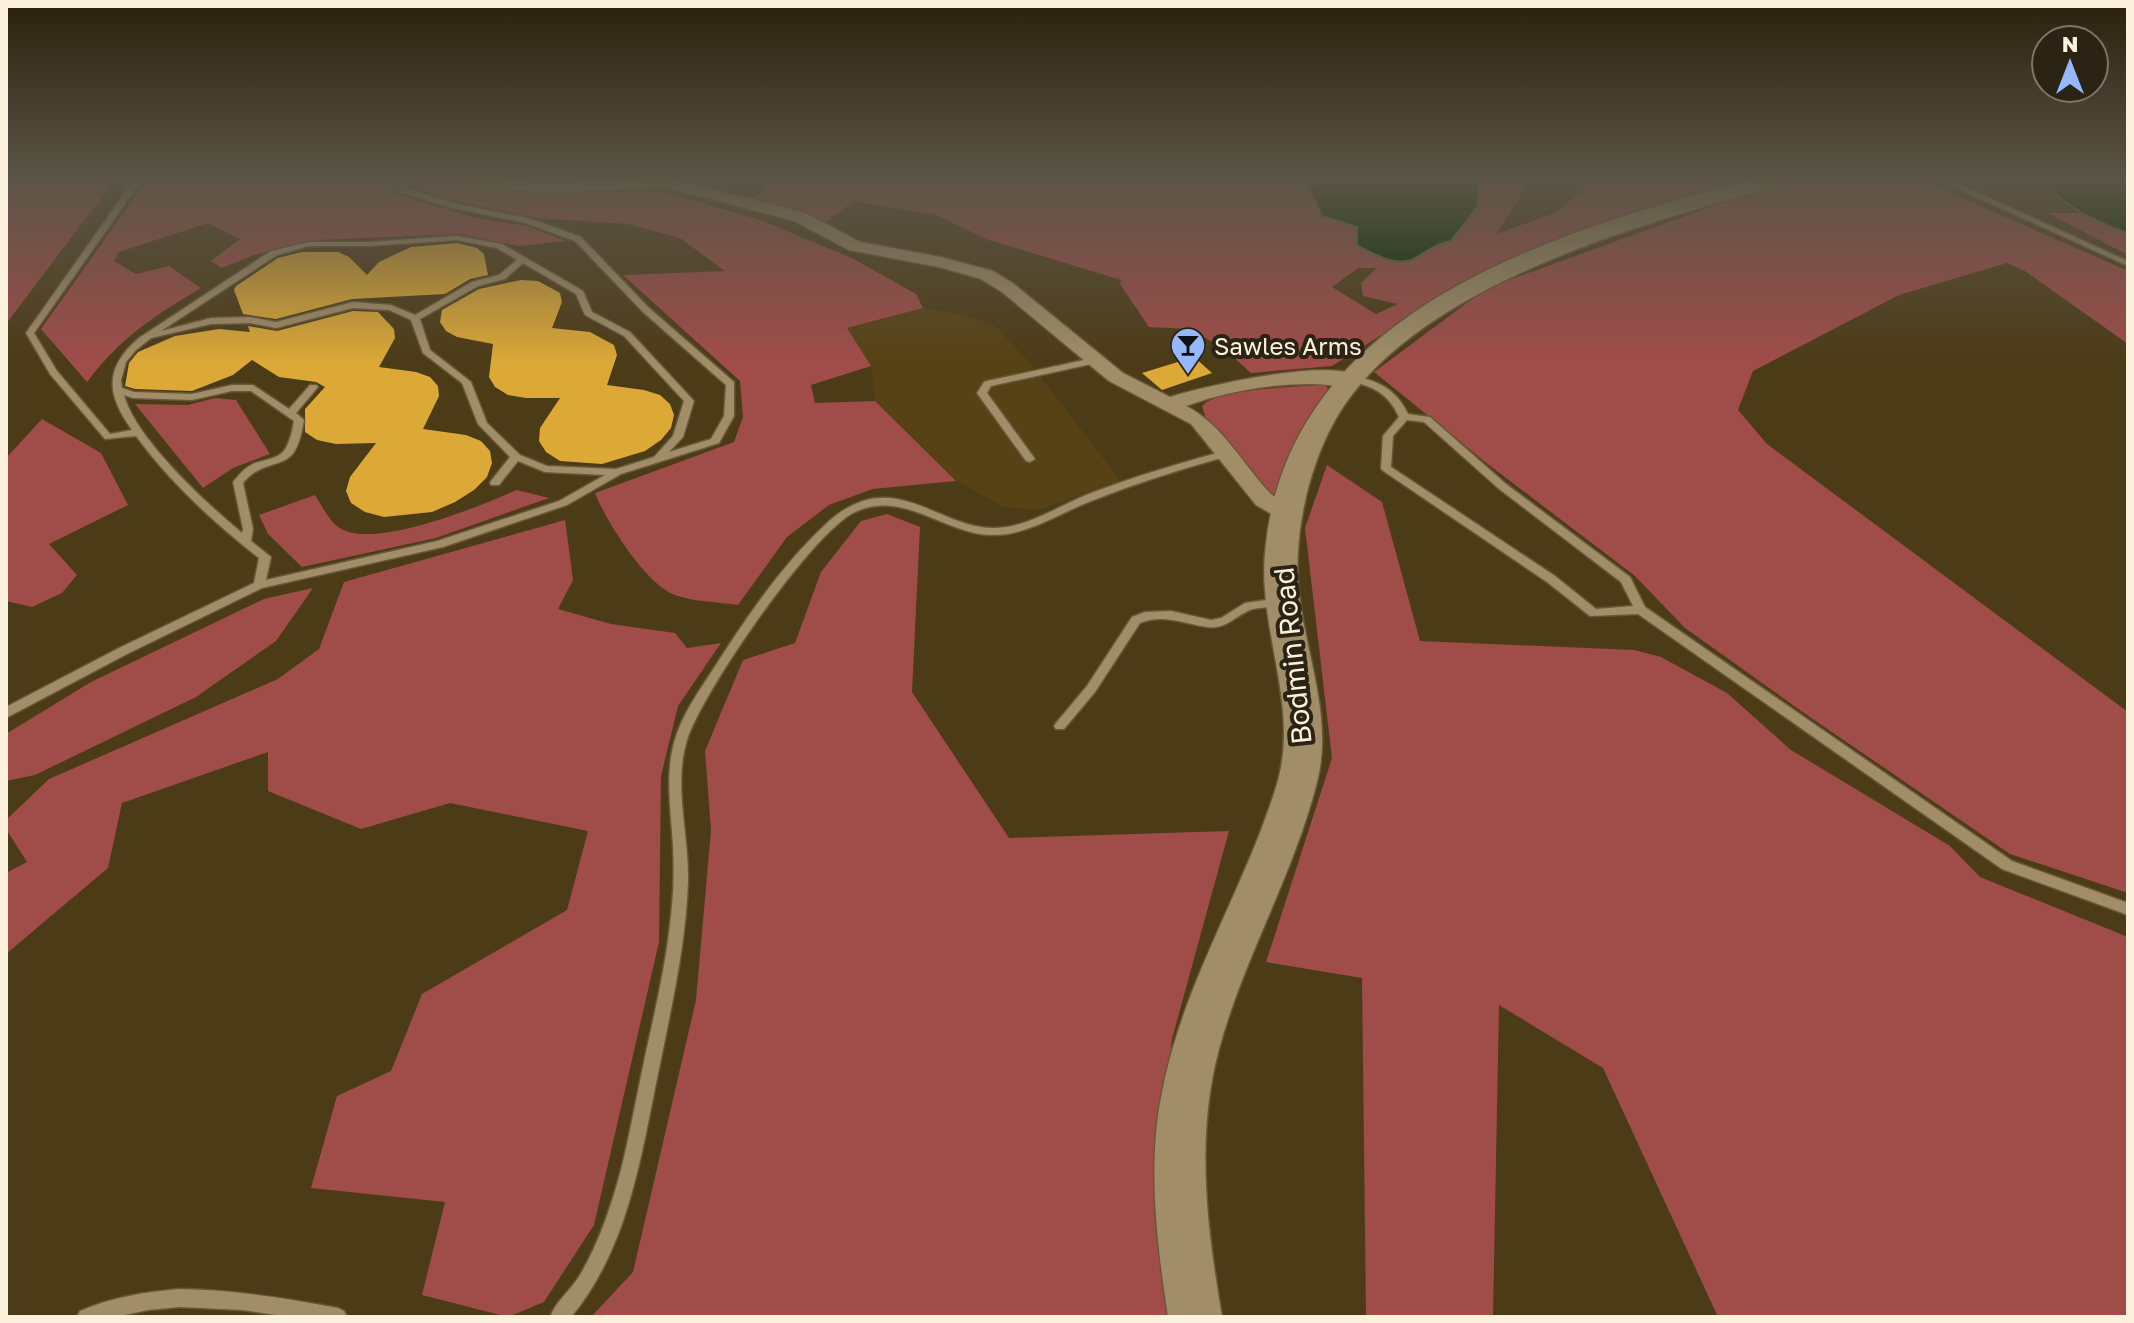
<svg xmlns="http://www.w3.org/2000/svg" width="2134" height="1323" viewBox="0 0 2134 1323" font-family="'Golos Text',sans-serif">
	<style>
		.built { fill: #574215 }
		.green { fill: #a04c49; fill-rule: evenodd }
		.water { fill: #002a01; stroke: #4c6643; stroke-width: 2 }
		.building { fill: #dca937 }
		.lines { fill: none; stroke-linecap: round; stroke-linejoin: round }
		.service-casing { stroke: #675839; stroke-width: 3 }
		.minor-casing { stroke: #675839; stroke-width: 3 }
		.secondary-casing { stroke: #675839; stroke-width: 3 }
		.service { fill: #a18e68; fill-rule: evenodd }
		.minor { fill: #a18e68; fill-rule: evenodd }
		.secondary { fill: #a18e68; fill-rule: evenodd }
		.labels { text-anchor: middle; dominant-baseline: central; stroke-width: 8; stroke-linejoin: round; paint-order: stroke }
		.far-poi-label { font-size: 24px; fill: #fcf1dd; stroke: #2b2414; text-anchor: start }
		.street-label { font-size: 28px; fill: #fcf1dd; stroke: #2b2414 }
	</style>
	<rect width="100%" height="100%" fill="#4c3b17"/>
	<path class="built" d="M923 308 961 314 995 326 1030 363 1120 480 1039 510 1004 507 956 481 875 401 871 366 846 328Z"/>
	<g class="green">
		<path d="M6 177H117L6 324Z"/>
		<path d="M149 177H388L393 193 476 218 527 226 566 241 520 246 458 234 317 240 254 255 222 268 211 261 240 239 208 223 119 252 114 261 136 274 169 266 201 288C154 316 120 338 87 382L41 329Z"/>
		<path d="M776 177H1355L1308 185 1357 227 1412 260 1439 243 1477 207 1481 177H1533L1496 234 1555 213 1583 190 1584 177H1754L1591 231 1475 276 1332 366 1251 373 1224 349 1190 329 1149 327 1120 284 1121 280 986 239 937 215 853 201 825 223 803 213 755 199ZM1358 268H1377L1361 283 1363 296 1398 304 1376 314 1332 287Z"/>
		<path d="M1809 177H1915L2128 271V344L2025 271 2007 263 1899 295 1753 371 1738 410 1767 444 2128 712V893L2010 854 1804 713 1685 628 1635 576 1489 465 1374 372 1487 288 1738 197Z"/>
		<path d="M413 181 549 193 633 191 668 193 757 219 852 258 916 294 923 308 847 328 871 366 811 385 815 403 875 401 956 481 873 489 829 505 787 537 738 605C718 602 694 602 675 595 646 585 606 521 595 493L734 442 743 417 740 381 623 275 725 271 680 238 628 224 536 218 448 199 415 188Z"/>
		<path d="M2047 213H2085L2128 233V255Z"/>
		<path d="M1315 385H1326L1329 391C1303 427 1297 471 1273 507L1209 430 1202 406C1219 388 1289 388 1315 385Z"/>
		<path d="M215 398 236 400 270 454 233 468 203 488 135 404 188 405Z"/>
		<path d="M42 419 101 453 128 505 49 544 77 575 62 593 32 607 6 601V458Z"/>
		<path d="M1327 465 1382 502 1420 641 1634 650 1661 657 1727 693 1791 750 1950 846 1980 877 2128 937V1317H1718L1603 1068 1499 1005 1493 1317H1366L1362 978 1266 962 1332 758 1305 528Z"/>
		<path d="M517 490 549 498 436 538 302 567 268 534 259 515 315 495C321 504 328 519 337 526 369 553 482 505 517 490Z"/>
		<path d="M887 514 920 527 912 692 1009 838 1229 831 1172 1039 1158 1192 1168 1317H591L633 1272 696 1000 711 830 705 751 743 660 795 643 821 572 861 521Z"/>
		<path d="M565 520 573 580 558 609 611 624 675 633 687 648 721 643 678 706 661 776 659 942 594 1225 544 1302 508 1317 422 1295 445 1202 311 1188 337 1096 391 1071 422 994 567 910 588 831 450 803 361 829 268 791V752L122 803 108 868 6 954V873L27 862 6 829V820L49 779 278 679 319 649 344 582Z"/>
		<path d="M313 588 276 641 196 697 35 775 6 781V734L91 682 264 599Z"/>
	</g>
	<g class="water">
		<path d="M1355 177H1481L1477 207 1451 241C1437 243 1429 250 1417 257 1397 269 1374 254 1357 245V227L1322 216 1308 185Z"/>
		<path d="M2042 177H2128V233C2098 222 2059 206 2042 177Z"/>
	</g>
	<g class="building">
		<path d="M457 243 477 248 484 254 488 275 470 279 445 294 352 299 276 319 243 314 234 290 236 286 278 258 302 252H338L349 257 367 275 379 262 411 247Z"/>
		<path d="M521 280 538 281 560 293 562 302 552 328 590 332 614 345 617 355 607 385 644 390 660 395 670 404 674 415 671 428 661 440 645 451 602 464 560 461 546 452 539 441 540 428 560 398H526L508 395 495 387 489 377 493 344 457 337 446 331 440 322 442 310 479 289Z"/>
		<path d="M353 311 378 312 394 329 395 338 379 367 416 372 430 377 438 386 439 396 423 429 466 435 481 441 490 451 492 463 487 477 474 490 455 502 432 512 384 517 365 512 351 503 346 491 350 477 376 443 336 444 317 440 305 432V409L325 387 316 382 279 377 252 360 233 375 192 391 135 389 125 386 129 363 138 352 175 336 219 329 250 332 248 326 277 331Z"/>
		<path d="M1194 357 1212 373 1162 390 1142 373Z"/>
	</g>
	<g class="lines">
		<g class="service-casing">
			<g id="service">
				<path d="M136 177H144L34 333 57 371 110 434 132 430C106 394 104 368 139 338L271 251 309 242H369L457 236 502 244 583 291 592 312 630 332 694 401 683 437 669 452 711 439 724 416 726 385 643 312 575 241 526 223 449 207 401 192 402 177H410L408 189 454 203 531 219 581 237 649 308 734 382V416L719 443 621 474 567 505 443 547 262 588 127 654 6 718V707L119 648 254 583 259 558C214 523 170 482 136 436L105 439 50 374 26 333ZM457 240 497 248 517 260 499 275 472 282 415 315 391 305 353 302 276 322 250 317 211 318 161 331 277 255 309 246H369ZM523 263 576 294 585 315 624 336 684 401 673 436 654 457 616 469 547 466 520 455 487 423 471 382 430 350 420 319 478 286 505 279ZM353 308 389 310 411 320 423 353 462 383 478 424 510 457 491 481 490 483 491 485H499L518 461 545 472 605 475 559 501 437 541 266 580 271 557 251 541 253 529 243 483C248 477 252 473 259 470 271 463 286 464 294 452 300 443 302 431 304 420L296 413 318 387 316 385H310L289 409 253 385H232L192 394 134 392 122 388 121 380 126 362 136 350 151 338 211 324 250 323 276 328ZM232 391H251L294 421C292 431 290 444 283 452 275 460 262 460 253 464 244 468 239 475 233 482L243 529 242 533C206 503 135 438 124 395L133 398 192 400Z"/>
				<path d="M1932 177H1943L2128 261V266Z"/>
				<path d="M1093 358 1096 359V363L991 386 987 393 1035 459 1030 462 1026 461 977 393 984 382 987 381Z"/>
				<path d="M1351 376C1378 380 1396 389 1408 414L1430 417 1506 484 1630 577 1645 607 2012 861 2128 903V915L2002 869 1638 614 1590 616 1547 582 1382 470 1381 468 1383 436 1399 417C1388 393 1373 386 1348 381L1346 379ZM1407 420 1424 422 1498 488 1621 582 1633 606 1596 609 1555 576 1391 467 1393 436Z"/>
				<path d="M1228 450 1233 453 1232 455C1184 468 1137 483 1091 501 1060 513 1028 535 994 535 946 536 902 487 853 513 809 537 703 691 687 740 673 785 689 835 688 881 686 941 673 1000 661 1059 642 1148 631 1245 571 1317H550C556 1301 571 1290 580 1275 600 1241 612 1204 622 1166 631 1128 638 1090 646 1052 657 1003 668 954 672 905 674 885 674 866 673 846 671 812 665 776 674 743 681 716 699 691 714 668 746 618 781 566 825 525 836 514 848 506 863 501 910 486 949 529 994 528 1026 528 1057 507 1086 495 1132 477 1180 463 1228 450Z"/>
				<path d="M1280 598 1286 602 1284 605C1274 607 1263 607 1253 609 1237 614 1226 630 1208 627 1185 624 1162 613 1140 623L1095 692 1064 729H1056L1054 726 1056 723 1087 686 1132 617 1145 612 1171 611 1211 620 1221 618 1245 603Z"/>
				<path d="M180 1289C234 1290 285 1298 338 1308L344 1311 347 1317H290L243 1310 180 1307 148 1310 115 1317H77L80 1311C112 1297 145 1292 180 1289Z"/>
			</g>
		</g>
		<g class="minor-casing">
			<path id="minor" d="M432 177H489L545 183 666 177 806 213 860 242 941 257 993 271 1014 284 1123 373 1170 397C1201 387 1339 355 1361 379 1351 390 1327 384 1312 384 1270 384 1227 391 1186 406 1222 424 1242 463 1269 492 1278 501 1291 505 1299 516L1295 521 1287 523 1256 505 1191 424 1109 381 1002 292 981 279 939 267 849 250 794 221 665 187 545 193 440 182Z"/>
		</g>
		<g class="secondary-casing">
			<path id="secondary" d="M1759 177H1796L1793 182C1654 220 1436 278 1348 400 1318 441 1301 501 1298 551 1292 630 1337 704 1317 782 1294 874 1244 957 1219 1049 1195 1138 1207 1228 1222 1317H1168C1157 1243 1147 1166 1162 1092 1183 983 1245 889 1277 784 1300 706 1258 631 1265 553 1286 306 1560 231 1759 177Z"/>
		</g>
		<use href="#service" class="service"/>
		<use href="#minor" class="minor"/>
		<use href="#secondary" class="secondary"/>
	</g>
	<linearGradient id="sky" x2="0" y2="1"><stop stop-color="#2a200d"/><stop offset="0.49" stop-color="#5b5547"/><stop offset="1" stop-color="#5b5547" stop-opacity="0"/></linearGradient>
	<rect width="2134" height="363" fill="url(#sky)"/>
	<defs>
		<g id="bar-pin" transform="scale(1.8)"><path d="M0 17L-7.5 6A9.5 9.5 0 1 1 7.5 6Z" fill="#94b7fd" stroke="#2b2414"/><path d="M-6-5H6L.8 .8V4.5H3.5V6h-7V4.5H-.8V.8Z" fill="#111"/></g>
	</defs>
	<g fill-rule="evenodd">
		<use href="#bar-pin" x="1188" y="345"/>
	</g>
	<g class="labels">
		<g class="far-poi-label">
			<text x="1214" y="345">Sawles Arms</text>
		</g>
		<g class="street-label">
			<text transform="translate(1292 656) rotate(-96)">Bodmin Road</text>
		</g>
	</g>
	<rect width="2134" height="1323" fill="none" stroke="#fcf1dd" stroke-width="16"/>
	<g transform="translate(2070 64)"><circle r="38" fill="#2b2414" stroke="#7f7664" stroke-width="2"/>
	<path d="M0-6L14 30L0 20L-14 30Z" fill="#94b7fd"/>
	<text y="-12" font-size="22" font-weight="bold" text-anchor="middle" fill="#fcf1dd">N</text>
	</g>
</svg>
